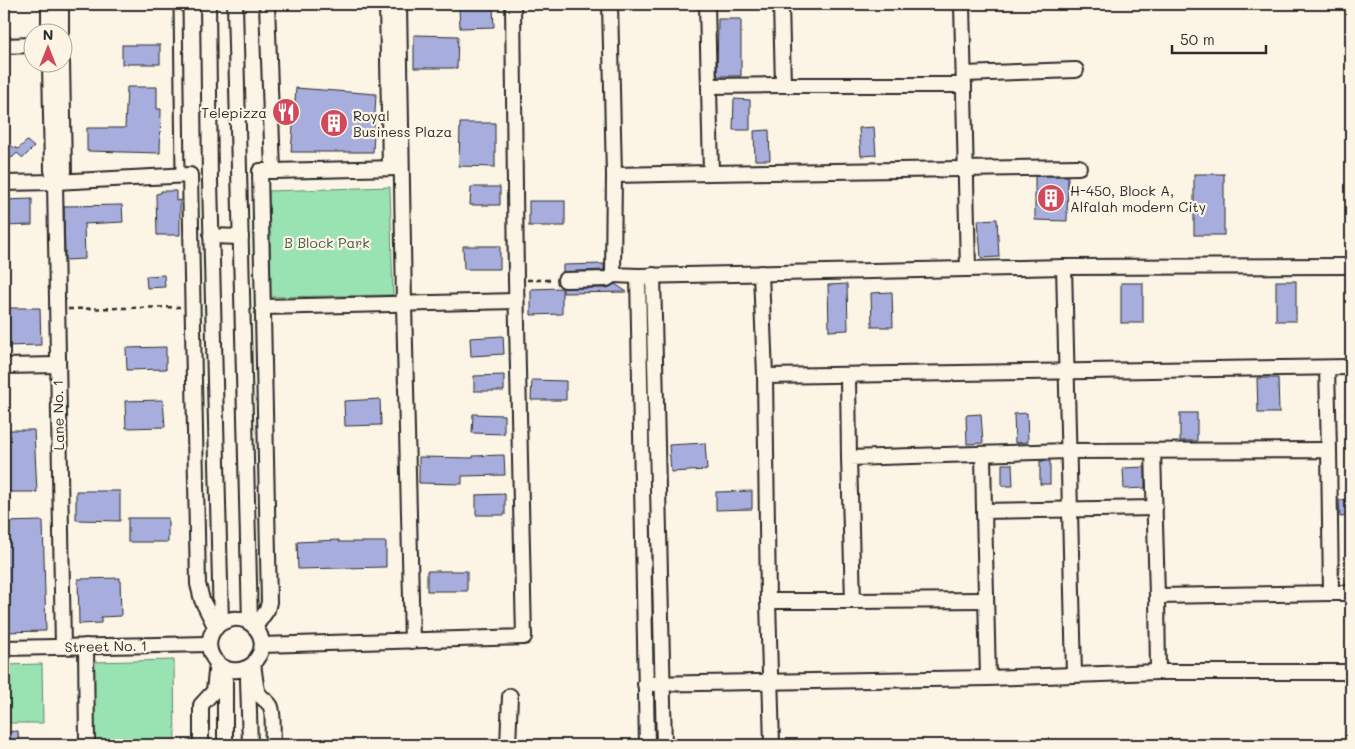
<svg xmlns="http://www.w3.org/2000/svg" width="1355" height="749" viewBox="0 0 1355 749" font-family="Mali,sans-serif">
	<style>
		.green { fill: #99e2b1; stroke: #62866e }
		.building { fill: #a7aede; stroke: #2b2b2b }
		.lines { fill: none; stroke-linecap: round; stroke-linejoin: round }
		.lane-casing { stroke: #2b2b2b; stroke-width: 11 }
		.street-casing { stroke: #2b2b2b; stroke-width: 18 }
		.path { stroke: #2b2b2b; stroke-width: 2.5; stroke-dasharray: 5 4; stroke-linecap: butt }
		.lane { stroke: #fcf5e5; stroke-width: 7 }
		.street { stroke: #fcf5e5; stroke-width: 14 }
		.labels { text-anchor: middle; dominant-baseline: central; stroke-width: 4.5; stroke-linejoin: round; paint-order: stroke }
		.poi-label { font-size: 14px; fill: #2b2b2b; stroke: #fcf5e5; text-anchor: start }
		.park-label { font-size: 14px; fill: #46594c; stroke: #fcf5e5 }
		.street-label { font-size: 14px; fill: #2b2b2b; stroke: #fcf5e5 }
	</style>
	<rect width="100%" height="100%" fill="#fcf5e5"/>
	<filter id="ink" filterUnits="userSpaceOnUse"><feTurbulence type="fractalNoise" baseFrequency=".02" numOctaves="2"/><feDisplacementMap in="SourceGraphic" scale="10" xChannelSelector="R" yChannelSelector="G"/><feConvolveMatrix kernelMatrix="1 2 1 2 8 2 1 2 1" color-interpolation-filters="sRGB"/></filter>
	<g filter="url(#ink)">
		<g class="green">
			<path d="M390 187 393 295 271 297 269 191Z"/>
			<path d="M174 660 175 745H95L93 662Z"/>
			<path d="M42 664 43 723H4V665Z"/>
		</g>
		<g class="building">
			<path d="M493 7 494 27 460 28 459 8Z"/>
			<path d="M718 19H741V76H717Z"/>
			<path d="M414 35 458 36 457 68H414Z"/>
			<rect x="122" y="45" width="38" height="19"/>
			<path d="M127 87H157V109H161L160 153 87 151V128H125Z"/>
			<path d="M296 88 376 94 373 152H291Z"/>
			<path d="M734 99 750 100V130H733Z"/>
			<path d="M460 123H495V167L459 166Z"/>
			<path d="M874 127 876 155 861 156 859 128Z"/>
			<path d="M769 130 770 160H755L754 131Z"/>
			<path d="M27 141 34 147 23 158 17 153 12 158 4 150V143L18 149Z"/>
			<rect x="1194" y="174" width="30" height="61"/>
			<path d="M1035 176H1068L1067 221 1035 220Z"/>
			<path d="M471 187H500V205H470Z"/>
			<path d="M161 191H176V201L180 200V235H157L156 194 161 193Z"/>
			<path d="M32 199V225L4 226V200Z"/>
			<rect x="529" y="201" width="36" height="25"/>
			<path d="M122 205 123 222 84 224 85 259 65 260 64 206Z"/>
			<path d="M997 219 999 257 981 258 978 220Z"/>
			<path d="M463 246H500V269H464Z"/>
			<path d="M604 264V270L563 272V265Z"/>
			<path d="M164 275 165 287 147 288 146 276Z"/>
			<rect x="1276" y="281" width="20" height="40"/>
			<rect x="1121" y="283" width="22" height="40"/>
			<path d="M615 284 627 292 563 293V288H607Z"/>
			<path d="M847 284 848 330 829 331 828 285Z"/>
			<path d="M562 288V314L531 315V289Z"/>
			<path d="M892 292 893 327H872L871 293Z"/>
			<path d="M9 308H40L41 345 4 346V309Z"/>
			<path d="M503 336 504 354 471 356 470 338Z"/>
			<path d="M166 347V369L127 370 126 348Z"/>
			<path d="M504 375V391H474V376Z"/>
			<path d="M1257 378H1278L1279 413H1258Z"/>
			<path d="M532 380 566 381V400H531Z"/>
			<path d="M380 399 381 425 345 426 344 401Z"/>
			<path d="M163 400 165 427 126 428 125 401Z"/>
			<path d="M1027 413 1028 442 1015 443 1014 414Z"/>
			<rect x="1180" y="413" width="17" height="28"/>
			<path d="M473 414 504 415V434L472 433Z"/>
			<path d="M981 414 983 443 967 444 966 415Z"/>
			<path d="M4 430H34L37 492H4Z"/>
			<path d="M705 443 707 470 671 472 669 445Z"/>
			<path d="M504 455 505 475 462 476V484L419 483V457L473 458V456Z"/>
			<rect x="1040" y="461" width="10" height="23"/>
			<path d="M1002 464H1012L1013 486H1002Z"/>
			<path d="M1145 467V488L1124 489 1123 468Z"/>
			<path d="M76 491H120V521L76 520Z"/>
			<path d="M752 491V509L716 510V492Z"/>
			<path d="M505 494V515H476V495Z"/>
			<path d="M1351 499V516L1340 517 1339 500Z"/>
			<rect x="128" y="518" width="40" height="24"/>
			<path d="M43 521 46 631 4 632V522Z"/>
			<path d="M339 540V542H386V567L298 569 297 542Z"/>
			<rect x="427" y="571" width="40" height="20"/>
			<path d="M120 578 121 616 101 617V623L79 624 78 579Z"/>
			<path d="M18 731 19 745H4V732Z"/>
		</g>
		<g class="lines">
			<g class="lane-casing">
				<path id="lane" d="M178 4 180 176"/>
			</g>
			<g class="street-casing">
				<g id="street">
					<path d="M49 4V32"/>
					<path d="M61 4V32"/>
					<path d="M208 4 210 181 221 623"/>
					<path d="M235 4 250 623"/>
					<path d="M387 4 390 168"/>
					<path d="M399 4 404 304 412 641"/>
					<path d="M610 4 614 175 613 275 638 276"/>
					<path d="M707 4 711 173 1079 167"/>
					<path d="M781 4 783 85H964"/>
					<path d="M962 4 968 269"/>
					<path d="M4 46 32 45"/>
					<path d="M50 62 52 170 55 182 63 647"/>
					<path d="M964 74 1076 70"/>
					<path d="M709 86 783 85"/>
					<path d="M273 171 398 168"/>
					<path d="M614 175 711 173"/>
					<path d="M55 182 64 172 62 62"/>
					<path d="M4 183 55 182 190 175 198 584 202 600 216 628"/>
					<path d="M211 236 241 237"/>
					<path d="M1064 267 1074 674"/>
					<path d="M761 273 765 376"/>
					<path d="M653 275 664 745"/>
					<path d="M565 280 607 279 613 275"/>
					<path d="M264 307 516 301"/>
					<path d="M4 366 57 365"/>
					<path d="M1327 368 1329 450"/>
					<path d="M848 376 849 458"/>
					<path d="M983 454 984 511"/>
					<path d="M1331 593H1351"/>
					<path d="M1157 596 1158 672"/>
					<path d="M986 600 853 601 849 458 1068 451 1329 450 1331 593 1157 596 1153 451"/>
					<path d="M768 601H853"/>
					<path d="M255 627 267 610 269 602 260 171H273L267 4"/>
					<path d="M262 645 524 637 516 280 513 4"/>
					<path d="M86 646 87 745"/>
					<path d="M4 648 209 644"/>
					<path d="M253 664C227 684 195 652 216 627 220 623 227 620 233 619 250 617 265 633 261 650 260 656 255 659 254 664 253 667 256 686 257 690 259 698 268 700 271 707 274 716 272 735 273 745"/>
					<path d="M225 669V745"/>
					<path d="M988 678 984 511 1155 508"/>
					<path d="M248 679 250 745"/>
					<path d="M645 684 988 678 1158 672H1351"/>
					<path d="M201 745V705L214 691 217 663"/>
					<path d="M508 745 510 696"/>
					<path d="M647 745 638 276 1064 267 1351 266"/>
					<path d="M772 745 768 601 765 376 1351 367"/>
				</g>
			</g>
			<g class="path">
				<path d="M527 280H552"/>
				<path d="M68 309 180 307"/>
			</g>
			<use href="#lane" class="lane"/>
			<use href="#street" class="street"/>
		</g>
	</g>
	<defs>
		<g id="restaurant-disc" transform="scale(1.4375)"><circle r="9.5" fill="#d1495b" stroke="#fcf5e5"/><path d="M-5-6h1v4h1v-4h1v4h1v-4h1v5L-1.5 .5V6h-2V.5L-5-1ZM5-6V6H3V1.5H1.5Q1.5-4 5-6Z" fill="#fff"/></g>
		<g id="building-disc" transform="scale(1.4375)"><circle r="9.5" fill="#d1495b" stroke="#fcf5e5"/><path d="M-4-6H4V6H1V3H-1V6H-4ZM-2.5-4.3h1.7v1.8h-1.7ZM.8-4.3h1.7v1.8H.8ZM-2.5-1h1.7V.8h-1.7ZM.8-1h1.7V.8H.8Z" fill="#fff"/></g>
	</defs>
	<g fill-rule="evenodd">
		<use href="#restaurant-disc" x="286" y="112"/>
		<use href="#building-disc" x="334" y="123"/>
		<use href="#building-disc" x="1051" y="198"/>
	</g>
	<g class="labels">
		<g class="poi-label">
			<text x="267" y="112" text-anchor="end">Telepizza</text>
			<text x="353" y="115">Royal<tspan x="353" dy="16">Business Plaza</tspan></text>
			<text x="1070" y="190">H-450, Block A,<tspan x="1070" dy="16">Alfalah modern City</tspan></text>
		</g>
		<g class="park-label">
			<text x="327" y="242">B Block Park</text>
		</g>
		<g class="street-label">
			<text transform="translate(58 415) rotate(-91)">Lane No. 1</text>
			<text transform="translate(106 646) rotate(-1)">Street No. 1</text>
		</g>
	</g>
	<rect width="1355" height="749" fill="none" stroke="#fcf5e5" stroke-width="20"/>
	<rect x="10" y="10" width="1335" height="729" fill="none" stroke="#2b2b2b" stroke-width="2" filter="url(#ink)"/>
	<g transform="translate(48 48)"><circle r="24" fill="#fcf5e5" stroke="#a8a49b"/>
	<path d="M0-4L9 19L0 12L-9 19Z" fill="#d1495b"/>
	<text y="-8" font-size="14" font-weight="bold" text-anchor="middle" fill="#2b2b2b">N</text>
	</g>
	<path d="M1172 45v8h94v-8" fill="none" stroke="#2b2b2b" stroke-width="2.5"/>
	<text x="1180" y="45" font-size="15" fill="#2b2b2b" stroke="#fcf5e5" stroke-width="4" paint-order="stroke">50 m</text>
</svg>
